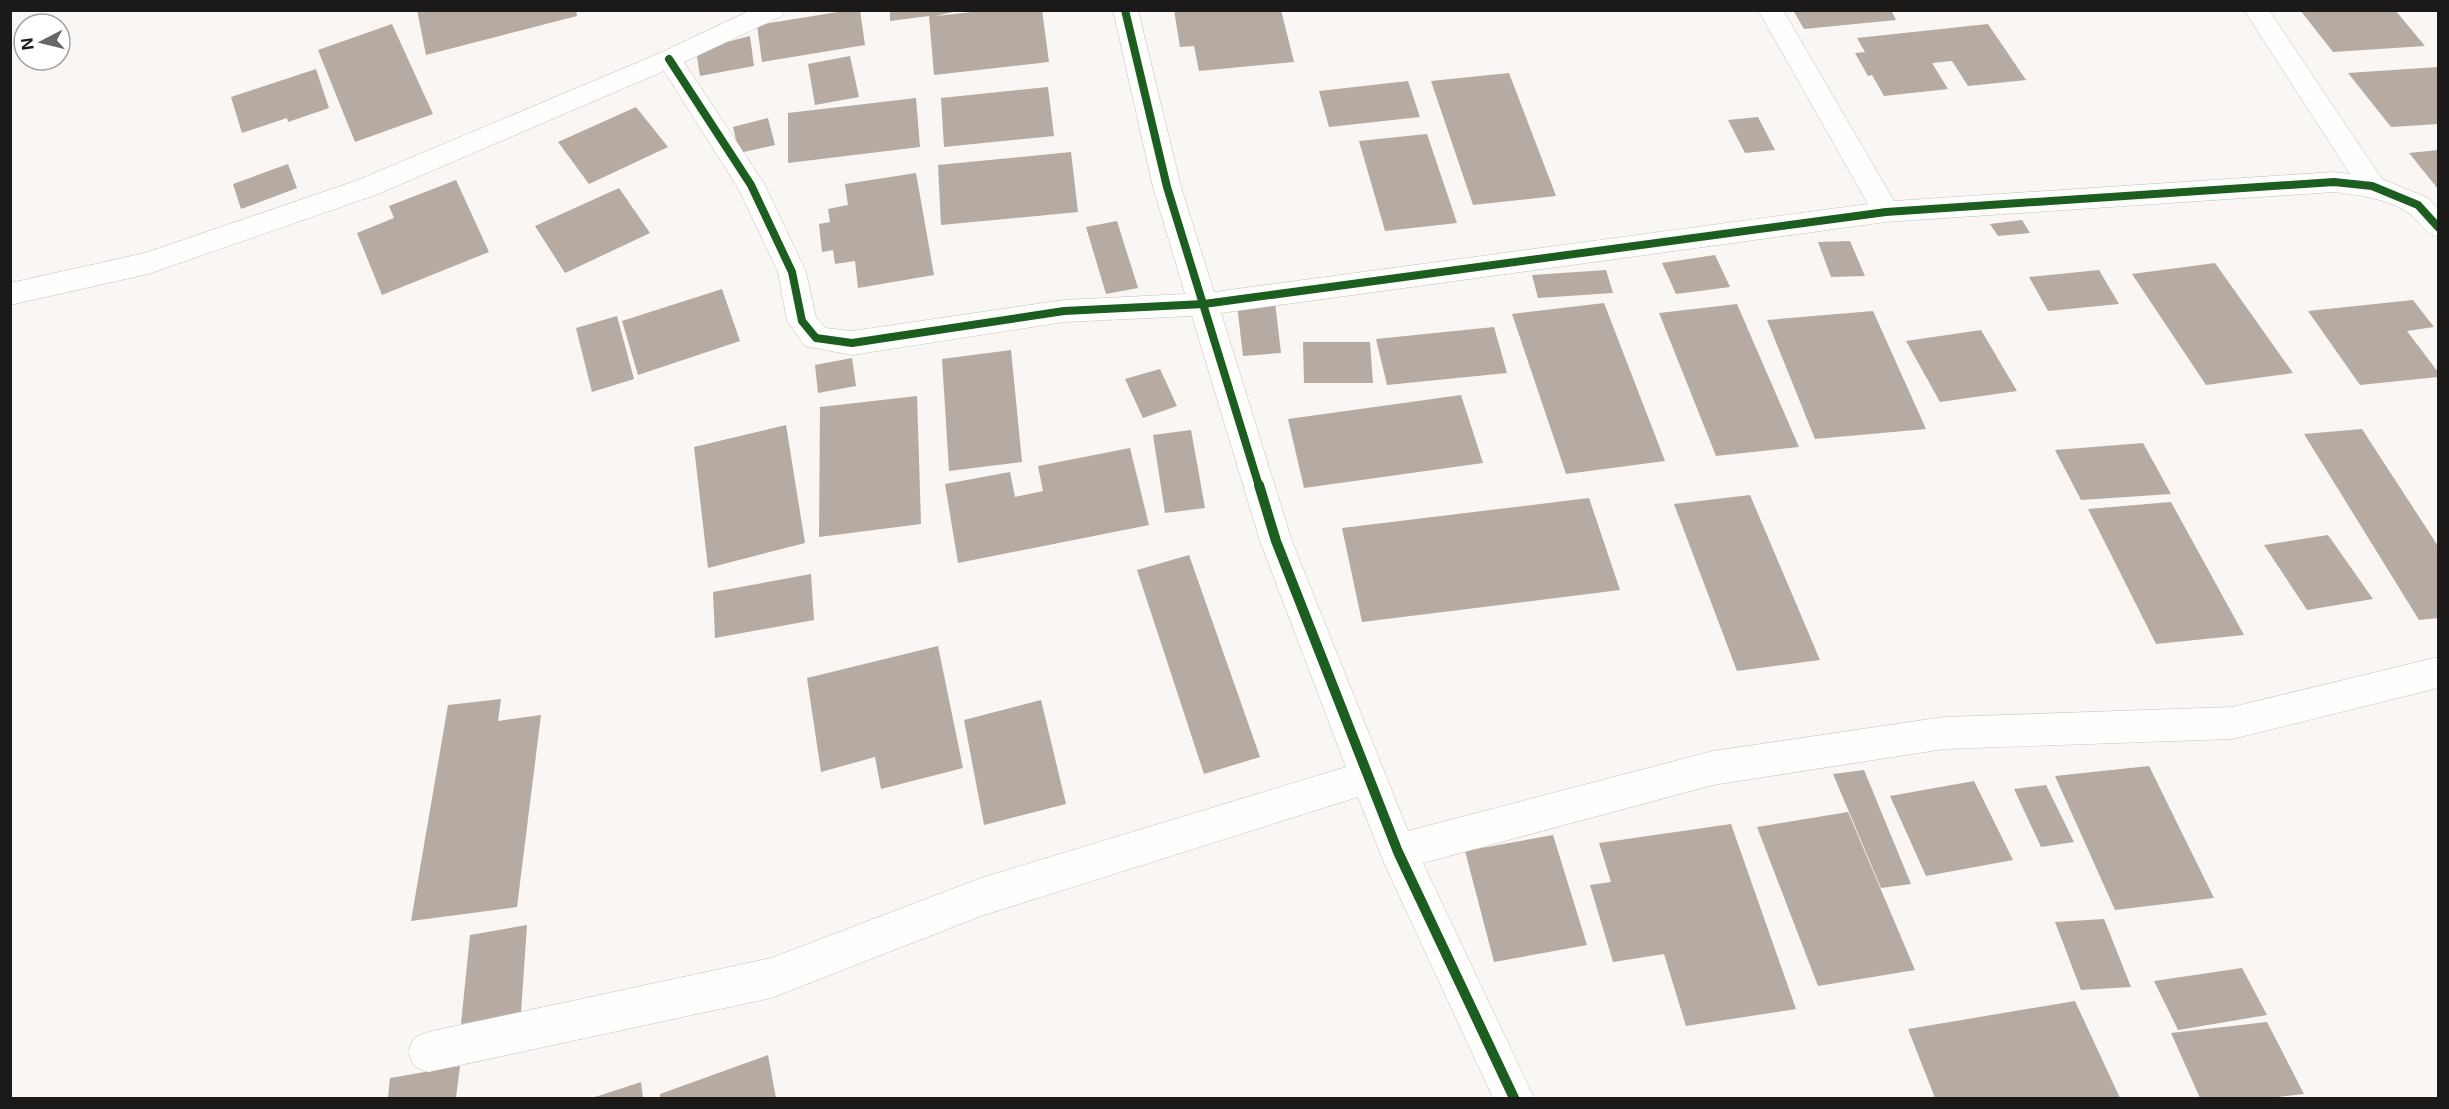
<svg xmlns="http://www.w3.org/2000/svg" width="2449" height="1109" viewBox="0 0 2449 1109" font-family="Inter,sans-serif">
	<style>
		.building { fill: #b5aba3 }
		.lines { fill: none; stroke-linecap: round; stroke-linejoin: round }
		.minor-casing { stroke: #c3c1bf; stroke-width: 1 }
		.minor { fill: #fefefd; fill-rule: evenodd }
		.cycleway-far1-casing { stroke: #fff; stroke-width: 10 }
		.cycleway-casing { stroke: #fff; stroke-width: 14 }
		.cycleway-far1 { stroke: #1b5e20; stroke-width: 8 }
		.cycleway { stroke: #1b5e20; stroke-width: 10 }
	</style>
	<rect width="100%" height="100%" fill="#f9f6f3"/>
	<g class="building">
		<path d="M417 10H576L577 16 426 55Z"/>
		<path d="M850 10H860L865 45 762 62 757 25Z"/>
		<path d="M890 10H961L936 16 989 10H1042L1049 62 934 75 929 16 890 21Z"/>
		<path d="M1174 10H1281L1294 62 1199 71 1194 46 1180 47Z"/>
		<path d="M1793 10H1891L1896 20 1804 29Z"/>
		<path d="M2300 10H2395L2425 46 2333 52Z"/>
		<path d="M392 24 433 114 355 142 318 50Z"/>
		<path d="M1988 24 2026 80 1968 86 1952 61 1932 63 1948 89 1884 96 1872 75 1868 76 1855 53 1865 52 1857 38Z"/>
		<path d="M750 36 754 66 700 76 696 50Z"/>
		<path d="M850 56 859 97 815 105 808 64Z"/>
		<path d="M2438 67V124L2391 127 2348 73Z"/>
		<path d="M316 69 329 108 288 122 287 118 242 133 231 97Z"/>
		<path d="M1509 73 1556 196 1473 205 1431 81Z"/>
		<path d="M1408 81 1420 117 1329 127 1319 91Z"/>
		<path d="M1048 87 1054 136 944 147 941 98Z"/>
		<path d="M916 98 920 147 788 163V113Z"/>
		<path d="M636 107 668 147 589 184 558 142Z"/>
		<path d="M1758 117 1775 150 1745 153 1728 120Z"/>
		<path d="M768 118 775 145 739 153 733 127Z"/>
		<path d="M1427 134 1457 223 1385 231 1359 141Z"/>
		<path d="M2438 150V189L2409 153Z"/>
		<path d="M1071 152 1078 212 941 225 938 165Z"/>
		<path d="M288 164 297 188 241 209 233 184Z"/>
		<path d="M916 173 934 275 858 288 855 261 835 264 833 250 822 252 819 224 830 222 828 209 848 205 845 184Z"/>
		<path d="M456 180 489 252 382 295 357 233 394 218 389 206Z"/>
		<path d="M619 188 650 233 565 273 535 226Z"/>
		<path d="M2022 220 2030 233 1998 236 1990 224Z"/>
		<path d="M1117 221 1138 288 1106 294 1086 227Z"/>
		<path d="M1850 241 1865 276 1831 277 1818 242Z"/>
		<path d="M1715 255 1730 287 1676 294 1662 263Z"/>
		<path d="M2215 263 2293 373 2206 385 2132 274Z"/>
		<path d="M1606 270 1613 293 1538 298 1532 275Z"/>
		<path d="M2099 270 2119 304 2048 311 2029 277Z"/>
		<path d="M722 289 740 341 638 375 622 321Z"/>
		<path d="M2413 300 2434 327 2407 331 2438 372V377L2360 385 2308 311Z"/>
		<path d="M1275 302 1281 353 1243 356 1237 305Z"/>
		<path d="M1604 303 1665 461 1566 474 1512 314Z"/>
		<path d="M1737 304 1799 447 1716 456 1659 313Z"/>
		<path d="M1873 311 1926 429 1815 439 1767 320Z"/>
		<path d="M617 316 634 379 592 392 576 328Z"/>
		<path d="M1494 327 1507 373 1387 385 1376 339Z"/>
		<path d="M1981 330 2017 391 1940 402 1906 341Z"/>
		<path d="M1303 342H1370L1373 383H1304Z"/>
		<path d="M1011 350 1022 462 949 471 942 359Z"/>
		<path d="M852 358 856 386 818 393 815 365Z"/>
		<path d="M1160 369 1177 406 1143 418 1125 379Z"/>
		<path d="M1461 395 1483 463 1304 488 1288 419Z"/>
		<path d="M917 396 921 524 819 537 820 407Z"/>
		<path d="M786 425 805 543 708 568 694 447Z"/>
		<path d="M2362 429 2438 546V618L2419 620 2304 434Z"/>
		<path d="M1191 430 1205 508 1165 513 1153 435Z"/>
		<path d="M2143 443 2171 494 2081 500 2055 450Z"/>
		<path d="M1130 448 1149 525 958 563 945 484 1010 472 1015 497 1043 491 1038 466Z"/>
		<path d="M1750 495 1820 660 1737 671 1674 504Z"/>
		<path d="M1589 498 1620 590 1362 622 1342 528Z"/>
		<path d="M2171 502 2244 635 2156 644 2088 509Z"/>
		<path d="M2328 535 2373 599 2307 610 2264 545Z"/>
		<path d="M1189 555 1260 757 1204 774 1137 570Z"/>
		<path d="M811 574 814 620 715 638 713 592Z"/>
		<path d="M938 646 963 768 881 789 875 757 821 772 807 678Z"/>
		<path d="M501 699 498 721 541 715 517 907 411 921 448 705Z"/>
		<path d="M1041 700 1066 804 984 825 964 720Z"/>
		<path d="M2149 766 2214 898 2115 910 2055 776Z"/>
		<path d="M1864 770 1911 884 1881 888 1833 774Z"/>
		<path d="M1974 781 2013 860 1926 876 1890 796Z"/>
		<path d="M2046 785 2074 842 2041 847 2014 789Z"/>
		<path d="M1848 812 1915 970 1818 986 1757 827Z"/>
		<path d="M1731 824 1796 1009 1686 1026 1664 954 1613 962 1590 885 1611 882 1599 843Z"/>
		<path d="M1553 835 1587 945 1494 962 1465 851Z"/>
		<path d="M2104 919 2131 987 2081 990 2055 922Z"/>
		<path d="M527 925 521 1013 461 1024 470 935Z"/>
		<path d="M2242 968 2267 1015 2178 1030 2154 981Z"/>
		<path d="M2075 1001 2120 1098H1935L1908 1029Z"/>
		<path d="M2267 1022 2304 1094 2269 1098H2200L2171 1033Z"/>
		<path d="M768 1055 776 1098H660V1094Z"/>
		<path d="M460 1066 456 1098H388L390 1078Z"/>
		<path d="M641 1082 643 1098H592Z"/>
	</g>
	<g class="lines">
		<g class="minor-casing">
			<path id="minor" d="M751 10H785L782 16 684 62 765 185 806 272 816 317 825 328 852 331 1064 300 1185 294 1153 187 1113 10H1138L1181 187 1214 292 1868 204 1758 10H1783L1894 201 2334 172 2350 174 2244 10H2269L2382 179 2428 198 2438 209V237C2423 233 2419 219 2406 211 2384 198 2359 195 2334 192L1886 222 1221 313 1292 541 1408 831 1713 751 1944 717 2232 707 2438 657V688L2232 739 1944 749 1713 785 1423 863 1534 1098H1493L1385 865 1358 797 981 916 771 998 428 1072 414 1066 408 1052 414 1038 428 1032 771 958 981 878 1346 767 1260 541 1192 316 1064 322 852 355 805 346 787 321 778 272 738 188 664 71 378 194 148 274 10 305V283L145 253 358 180 660 53Z"/>
		</g>
		<use href="#minor" class="minor"/>
		<g class="cycleway-far1-casing">
			<g id="cycleway-far1">
				<path d="M1125 10 1167 187 1259 486"/>
				<path d="M669 59 751 185 792 272 802 321 816 338 852 343 1064 311 1204 304 1886 212 2334 182 2372 186 2418 205 2438 227"/>
			</g>
		</g>
		<g class="cycleway-casing">
			<path id="cycleway" d="M1259 485 1276 541 1398 852 1514 1098"/>
		</g>
		<use href="#cycleway-far1" class="cycleway-far1"/>
		<use href="#cycleway" class="cycleway"/>
	</g>
	<rect width="2449" height="1109" fill="none" stroke="#1c1a18" stroke-width="24"/>
	<g transform="translate(42 42) rotate(263)"><circle r="28" fill="#ffffff" stroke="#a4a3a3" stroke-width="1.5"/>
	<path d="M0-4.5L10 22L0 15L-10 22Z" fill="#696765"/>
	<text y="-9" font-size="16" font-weight="bold" text-anchor="middle" fill="#1c1a18">N</text>
	</g>
</svg>
